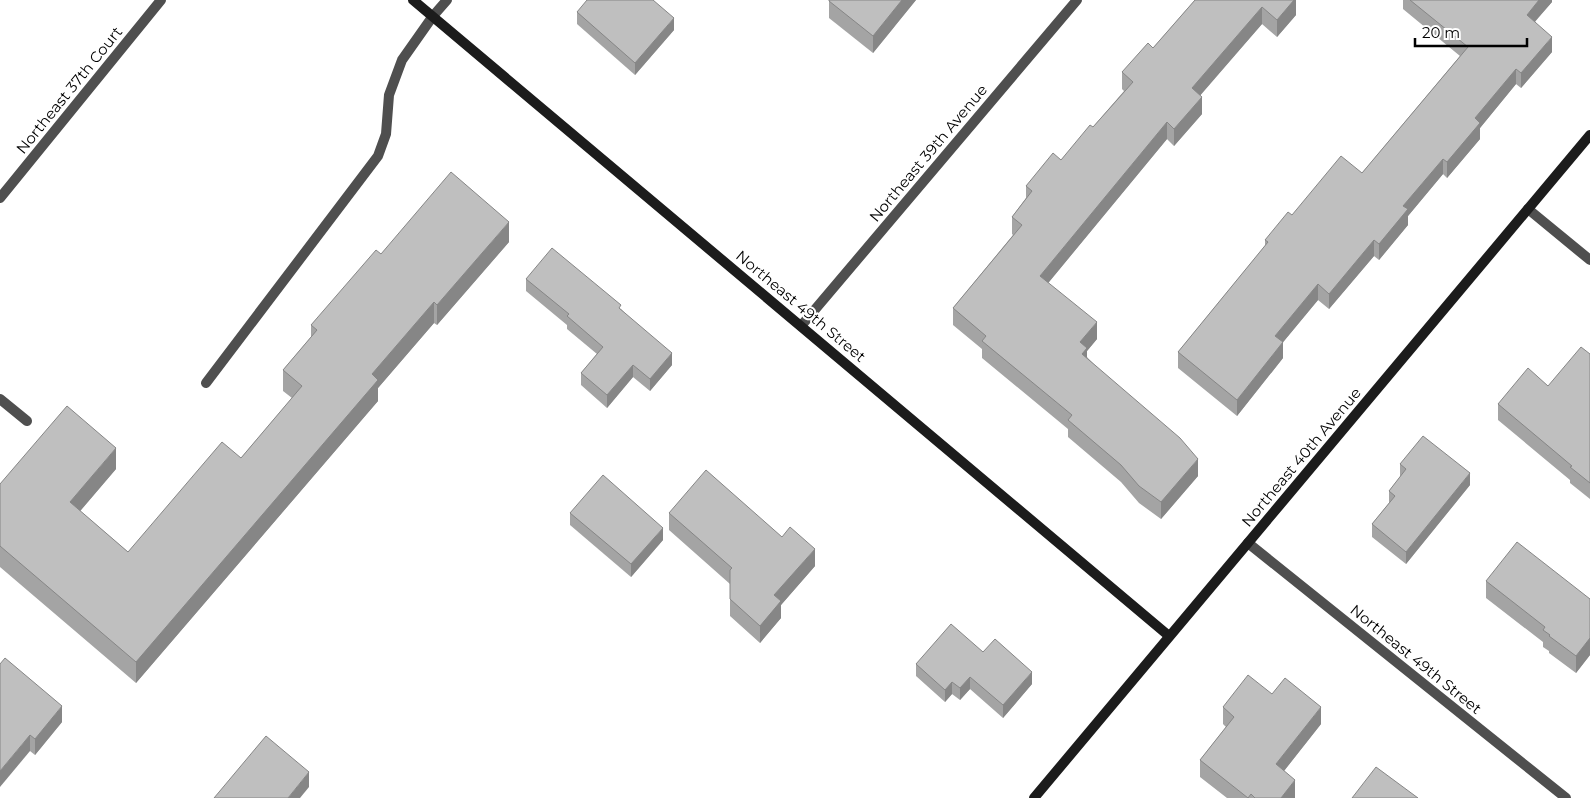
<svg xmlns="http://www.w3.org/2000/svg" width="1590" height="798" viewBox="0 0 1590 798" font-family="Montserrat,sans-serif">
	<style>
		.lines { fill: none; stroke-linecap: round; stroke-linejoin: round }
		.lane { stroke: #4f4f4f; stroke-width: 10 }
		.street { stroke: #4f4f4f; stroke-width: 10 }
		.secondary { stroke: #1c1c1c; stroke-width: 10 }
		.wall { fill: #a4a4a4 }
		.shaded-wall { fill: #868686 }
		.building { fill: #bfbfbf; stroke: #868686 }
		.labels { text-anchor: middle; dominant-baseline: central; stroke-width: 4; stroke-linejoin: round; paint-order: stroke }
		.street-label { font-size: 15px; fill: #000; stroke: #fff }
	</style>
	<rect width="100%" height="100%" fill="#fff"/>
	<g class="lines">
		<g class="lane">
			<path d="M206 383 378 156 386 134 389 95 402 60 433 16"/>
			<path d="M0 399 27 421"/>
		</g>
		<g class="street">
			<path d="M433 16 447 0"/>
			<path d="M0 198 161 0"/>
			<path d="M1528 209 1590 260"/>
			<path d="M801 326 1077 0"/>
			<path d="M1248 543 1566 798"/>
		</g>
		<g class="secondary">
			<path d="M413 0 1169 636"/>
			<path d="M1034 798 1590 135"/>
		</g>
	</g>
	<g class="wall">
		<path d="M916 0 873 53 829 18V1Z"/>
		<path d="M1195 0H1296V15L1277 37 1262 24 1200 95 1202 114 1174 146 1167 139 1048 283 1097 339 1087 351V357L1198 476 1161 519 1139 503 1121 482 1068 437V429L982 358V349L953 325V308L1013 235 1012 234V217L1026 198V186L1061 160 1093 127 1124 91 1122 89V72L1153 48Z"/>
		<path d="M1403 0H1552V2L1535 21 1552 52 1521 88 1516 84 1480 128V139L1447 178 1443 174 1408 216V225L1379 260 1374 256 1329 309 1318 300 1283 342V358L1237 416 1178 368V352L1265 246V240L1292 215 1362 173 1460 56 1403 9Z"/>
		<path d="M577 12 674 30 635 75 577 24Z"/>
		<path d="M509 242 437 325 434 323 378 388V401L136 683 0 567V484L116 469 80 511 128 552 241 458 292 398 283 391V370L311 337V325L381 254Z"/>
		<path d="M526 279 621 309 672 365 650 391 633 377 607 408 581 385V373L597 354 567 329V325L526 291Z"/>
		<path d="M1590 354V499L1570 483V480L1498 420V404L1548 386Z"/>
		<path d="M1400 464 1470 485 1406 564 1372 537V524L1389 503V491L1400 477Z"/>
		<path d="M570 513 663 540 631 577 570 525Z"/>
		<path d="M669 513 815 566 781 605V618L760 643 730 616V584L669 530Z"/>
		<path d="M1486 581 1590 599V655L1576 673 1549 653V651L1543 647V642L1486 598Z"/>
		<path d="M983 652 1032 684 1003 718 970 689 960 700 952 694 945 702 916 676V664Z"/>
		<path d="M0 664 62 722 35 755 30 751Z"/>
		<path d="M1272 694 1321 724 1284 771 1295 797V798H1227L1200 777V760L1226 727 1223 724V707Z"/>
	</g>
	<g class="shaded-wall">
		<path d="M902 0H916L873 53V36Z"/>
		<path d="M1294 0H1296V15L1277 37V20Z"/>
		<path d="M1539 0H1552V2L1527 31V15Z"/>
		<path d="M1262 7V24L1192 105V88Z"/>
		<path d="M674 18V30L635 75V63Z"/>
		<path d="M1552 37V52L1521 88V73Z"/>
		<path d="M1516 69V84L1480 128V139L1447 178V162L1475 118Z"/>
		<path d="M1202 97V114L1174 146V129Z"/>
		<path d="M1167 122V139L1040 293V276Z"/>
		<path d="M1443 159V174L1408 216V225L1379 260V244L1403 206Z"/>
		<path d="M509 222V242L437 325V305Z"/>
		<path d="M1374 240V256L1329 309V294Z"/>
		<path d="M1318 284V300L1275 352V336Z"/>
		<path d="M434 302V323L378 388V401L136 683V662L372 374Z"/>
		<path d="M1097 322V339L1087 351V365L1082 371 1080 342Z"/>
		<path d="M1283 342V358L1237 416V400Z"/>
		<path d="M672 353V365L650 391V379Z"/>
		<path d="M633 365V377L607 408V395Z"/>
		<path d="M116 448V469L70 523V502Z"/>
		<path d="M1198 459V476L1161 519V502Z"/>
		<path d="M1470 473V485L1406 564V552Z"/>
		<path d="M663 528V540L631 577V564Z"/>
		<path d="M815 549V566L781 605V618L760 643V626L774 595Z"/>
		<path d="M1590 638V655L1576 673V656Z"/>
		<path d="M1032 672V684L1003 718V705Z"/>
		<path d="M970 677V689L960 700V688Z"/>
		<path d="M952 682V694L945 702V690Z"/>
		<path d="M62 706V722L35 755V739Z"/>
		<path d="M1321 707V724L1276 781V764Z"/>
		<path d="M30 735V751L0 787V771Z"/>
		<path d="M309 772V787L300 798H288Z"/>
		<path d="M1295 780V798H1281Z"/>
	</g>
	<g class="building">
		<path d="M587 0H653L674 18 635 63 577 12Z"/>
		<path d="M829 0H902L873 36 829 1Z"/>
		<path d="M1195 0H1294L1277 20 1262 7 1192 88 1202 97 1174 129 1167 122 1040 276 1097 322 1080 342 1087 348 1082 354 1180 438 1198 459 1161 502 1139 486 1121 465 1068 420 1072 415 982 341 986 336 953 308 1022 225 1012 217 1032 191 1026 186 1053 153 1061 160 1090 125 1093 127 1133 82 1122 72 1148 43 1153 48Z"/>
		<path d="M1410 0H1539L1527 15 1552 37 1521 73 1516 69 1475 118 1480 123 1447 162 1443 159 1403 206 1408 209 1379 244 1374 240 1329 294 1318 284 1275 336 1283 342 1237 400 1178 352 1268 242 1265 240 1288 212 1292 215 1341 156 1362 173 1468 47Z"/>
		<path d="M451 172 509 222 437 305 434 302 372 374 378 380 136 662 0 546V484L67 406 116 448 70 502 128 552 222 442 241 458 302 386 283 370 317 330 311 325 376 250 381 254Z"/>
		<path d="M552 248 621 305 619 308 672 353 650 379 633 365 607 395 581 373 603 347 567 316 569 314 526 279Z"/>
		<path d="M1581 347 1590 354V483L1570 467 1572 466 1498 404 1528 368 1548 386Z"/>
		<path d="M1423 436 1470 473 1406 552 1372 524 1395 496 1389 491 1406 469 1400 464Z"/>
		<path d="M706 470 782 537 790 527 815 549 774 595 781 601 760 626 730 599V570L732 568 669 513Z"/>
		<path d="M603 475 663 528 631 564 570 513Z"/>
		<path d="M1517 542 1590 599V638L1576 656 1549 636 1550 635 1543 630 1545 627 1486 581Z"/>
		<path d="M951 624 983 652 995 639 1032 672 1003 705 970 677 960 688 952 682 945 690 916 664Z"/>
		<path d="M5 658 62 706 35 739 30 735 0 771V664Z"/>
		<path d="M1248 675 1272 694 1285 678 1321 707 1276 764 1295 780 1281 798H1255L1251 794 1248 798 1200 760 1234 717 1223 707Z"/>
		<path d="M266 736 309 772 288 798H214Z"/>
		<path d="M1376 767 1418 798H1352Z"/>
	</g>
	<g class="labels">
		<g class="street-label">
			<text transform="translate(69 90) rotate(-51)">Northeast 37th Court</text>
			<text transform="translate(928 153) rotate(-50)">Northeast 39th Avenue</text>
			<text transform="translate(801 306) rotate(40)">Northeast 49th Street</text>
			<text transform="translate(1301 457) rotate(-50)">Northeast 40th Avenue</text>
			<text transform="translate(1416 659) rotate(39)">Northeast 49th Street</text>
		</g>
	</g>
	<path d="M1415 38v8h112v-8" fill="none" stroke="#000000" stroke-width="2.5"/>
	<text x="1422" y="38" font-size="15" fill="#000000" stroke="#ffffff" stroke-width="4" paint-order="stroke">20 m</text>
</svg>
